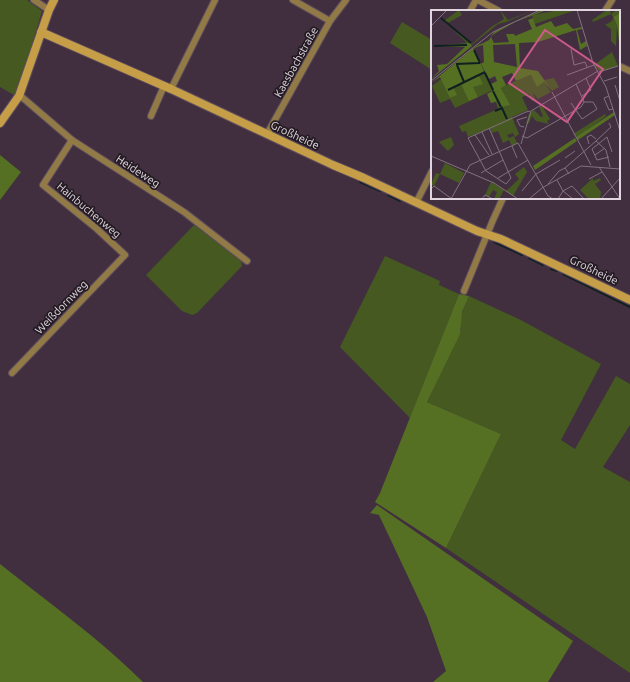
<svg xmlns="http://www.w3.org/2000/svg" width="630" height="682" viewBox="0 0 630 682" font-family="Ubuntu,sans-serif">
	<style>
		.green { fill: #455921 }
		.forest { fill: #557022 }
		.lines { fill: none; stroke-linecap: round; stroke-linejoin: round }
		.stream { stroke: #102020; stroke-width: 2 }
		.street-casing { stroke: #5e4d5d; stroke-width: 8 }
		.secondary-casing { stroke: #5e4d5d; stroke-width: 10 }
		.street { stroke: #927a46; stroke-width: 6 }
		.secondary { stroke: #c59e47; stroke-width: 8 }
		.labels { text-anchor: middle; dominant-baseline: central; stroke-width: 3.5; stroke-linejoin: round; paint-order: stroke }
		.street-label { font-size: 11px; fill: #e1d5e0; stroke: #231b22 }
		.inset-river { fill: none; stroke: #102020; stroke-width: 2 }
		.inset-road { fill: none; stroke: #817180; stroke-width: 1 }
		.view { fill: #cd5a8a; fill-opacity: 0.15; stroke: #cd5a8a; stroke-width: 2 }
		.inset-edge { fill: none; stroke: #e1d5e0; stroke-width: 2 }
	</style>
	<rect width="100%" height="100%" fill="#412f40"/>
	<g class="green">
		<path d="M0 0H27L42 11 22 79 14 95 0 87Z"/>
		<path d="M402 22 432 40V70L390 43Z"/>
		<path d="M194 225 241 260 242 266 197 313 192 315 182 311 146 275Z"/>
		<path d="M385 256 440 281 439 285 459 294 410 418 340 347Z"/>
		<path d="M469 296 521 320 601 364 561 440 575 449 616 376 630 384V425L603 467 630 482V673L446 548 501 434 427 402 461 329C458 318 465 305 469 296Z"/>
	</g>
	<g class="forest">
		<path d="M0 155 21 172 0 200Z"/>
		<path d="M459 294 469 296 462 312 460 334 427 402 501 434 446 548 375 502 380 493Z"/>
		<path d="M377 505 573 641 548 682H433L446 671 427 617 379 515 370 513Z"/>
		<path d="M0 564C48 602 100 639 143 682H0Z"/>
	</g>
	<g class="lines">
		<g class="stream">
			<path d="M360 182 380 191"/>
			<path d="M388 195 400 201"/>
			<path d="M494 242 522 255"/>
			<path d="M529 258 543 265"/>
			<path d="M551 269 557 271"/>
			<path d="M563 274 630 307"/>
		</g>
		<g class="street-casing">
			<g id="street">
				<path d="M34 0 49 10"/>
				<path d="M293 0 330 21"/>
				<path d="M478 0 499 11"/>
				<path d="M470 11 476 0"/>
				<path d="M605 11 612 0"/>
				<path d="M619 66 630 71"/>
				<path d="M171 89 215 0"/>
				<path d="M19 96 23 98 72 140 184 212 247 261"/>
				<path d="M151 116 164 86"/>
				<path d="M267 134 330 21 346 0"/>
				<path d="M416 203 432 171"/>
				<path d="M464 291 493 220 503 198"/>
				<path d="M12 373 125 255 97 229 43 185 72 140"/>
			</g>
		</g>
		<g class="secondary-casing">
			<g id="secondary">
				<path d="M41 32 171 89 333 165 364 178 477 231 501 239 630 300"/>
				<path d="M0 123 19 96 49 10 54 0"/>
			</g>
		</g>
		<use href="#street" class="street"/>
		<use href="#secondary" class="secondary"/>
	</g>
	<g class="labels">
		<g class="street-label">
			<text transform="translate(296 62) rotate(-61)">Kaesbachstraße</text>
			<text transform="translate(295 135) rotate(25)">Großheide</text>
			<text transform="translate(138 171) rotate(33)">Heideweg</text>
			<text transform="translate(89 210) rotate(40)">Hainbuchenweg</text>
			<text transform="translate(594 270) rotate(26)">Großheide</text>
			<text transform="translate(61 307) rotate(-46)">Weißdornweg</text>
		</g>
	</g>
	<g transform="translate(431 10)">
		<rect width="189" height="189" fill="#412f40"/>
		<path d="M28 0 31 5 15 14 21 20 35 28 41 34 60 17 73 9 69 0 77 10 103 0 75 12 67 14 41 35 37 31 31 27 39 33 37 34 29 26 20 19 10 8 14 10ZM129 0H145L104 14 101 5ZM176 0H179L180 4 186 0 189 3 182 7 180 4 162 12 161 10ZM182 8 186 15 185 36 180 31V19L174 15 181 11ZM52 33 43 39 62 80 24 98 19 89 9 93 1 76 10 69 9 66 46 35ZM181 42 187 56 169 62 163 55ZM100 65 106 76 113 72 120 82 107 89 101 82 105 90 101 91 98 84 91 87 97 100 81 107 88 124 84 127 82 123 76 125 78 128 83 126 86 133 81 136 78 130 72 133 67 121 61 123 59 118 37 127 35 121 31 122 28 116 67 99 65 92 68 91 71 97 78 95 70 77ZM123 68 128 77 121 81 113 70ZM111 96 119 109 116 111 118 114 105 111 101 106 98 113 95 114 98 104 103 100 110 107 112 106 108 97ZM174 104 175 106 152 123 146 127 142 124ZM20 127 23 135 17 141 8 132ZM14 153 33 163 28 173 9 164 3 176 0 174 5 163 9 164ZM93 157 96 162 82 186 75 181 88 169 84 164ZM162 168V171L169 168 170 170 164 174 170 182 169 189H158L149 180ZM60 172 73 180 68 189H63L66 182 62 180 58 187 54 185Z" fill="#455921"/>
		<path d="M112 0H116L84 12 63 24 60 27 63 33 78 32 75 24H83L84 26 101 19 97 10 102 8 105 17 120 11 124 17 136 13 142 19 151 17V19L146 20 150 34 155 31 156 36 149 40 145 20 107 32 88 33 89 58 107 61 121 81 113 72 106 77 100 65 85 71 81 63 71 67 75 75 70 78 79 95 71 97 68 91 60 93 56 84 63 80 60 74 66 71 64 66 58 69 50 54 53 52 52 35 43 38 58 30 63 22 76 15ZM84 34 86 57 63 52 62 35ZM187 0H189L188 32 186 15 182 7 189 3ZM39 33 41 36 0 69 8 61 6 55 16 54 34 37 2 36ZM42 38 49 53 25 54 49 53 54 63 48 66 52 74 42 77 47 87 38 91 30 74 22 77 26 85 19 88 9 67 0 73ZM183 102 184 105 147 130 145 127ZM144 128 146 131 104 160 102 156Z" fill="#557022" fill-rule="evenodd"/>
		<path class="inset-river" d="M10 8 40 33M3 36 36 35M43 40 49 53M25 54 49 53M26 55 33 72M54 63 62 80M17 80 54 62M62 81 70 97M64 101 71 98 76 109"/>
		<path class="inset-road" d="M146 0 162 53 175 77 189 121M0 16 16 0M140 39 143 55 154 52 156 57M168 62 187 56M136 65 163 55M0 71 62 22 109 0M173 71 186 67M145 74 153 92M184 75 189 91M121 82 160 155M151 86 160 80 155 68M178 86 173 88 178 100 182 99M140 93 151 109 166 99 162 92H153M93 117 89 116 86 110 96 107M58 118 80 168 75 174 55 161 37 128 95 102 99 101M51 122 61 144M44 125 58 145M91 126 96 128 150 97 153 92M165 131 180 117 178 113M87 133 117 186 122 189M90 134 100 101 167 61M158 134 156 127 160 125 165 129M81 136 86 148M164 145 174 138M0 146 63 173 87 189M178 147 166 150 161 139 176 127 181 142M134 148 144 141M168 157 189 189M134 158 165 131 175 140 179 157M50 163 72 150M67 168 97 150M158 169 171 162M126 170 132 181 127 189M117 174 128 161 134 158 138 164M0 179 3 176 21 189M91 181 105 164 129 150M20 189 39 155 87 133M51 189 54 185 62 189M98 189 111 178 150 156 189 159M142 189 132 181 141 176 153 189M170 189 189 168"/>
		<path class="view" d="M114 20 172 59 136 112 78 73Z"/>
		<rect width="189" height="189" class="inset-edge"/>
	</g>
</svg>
